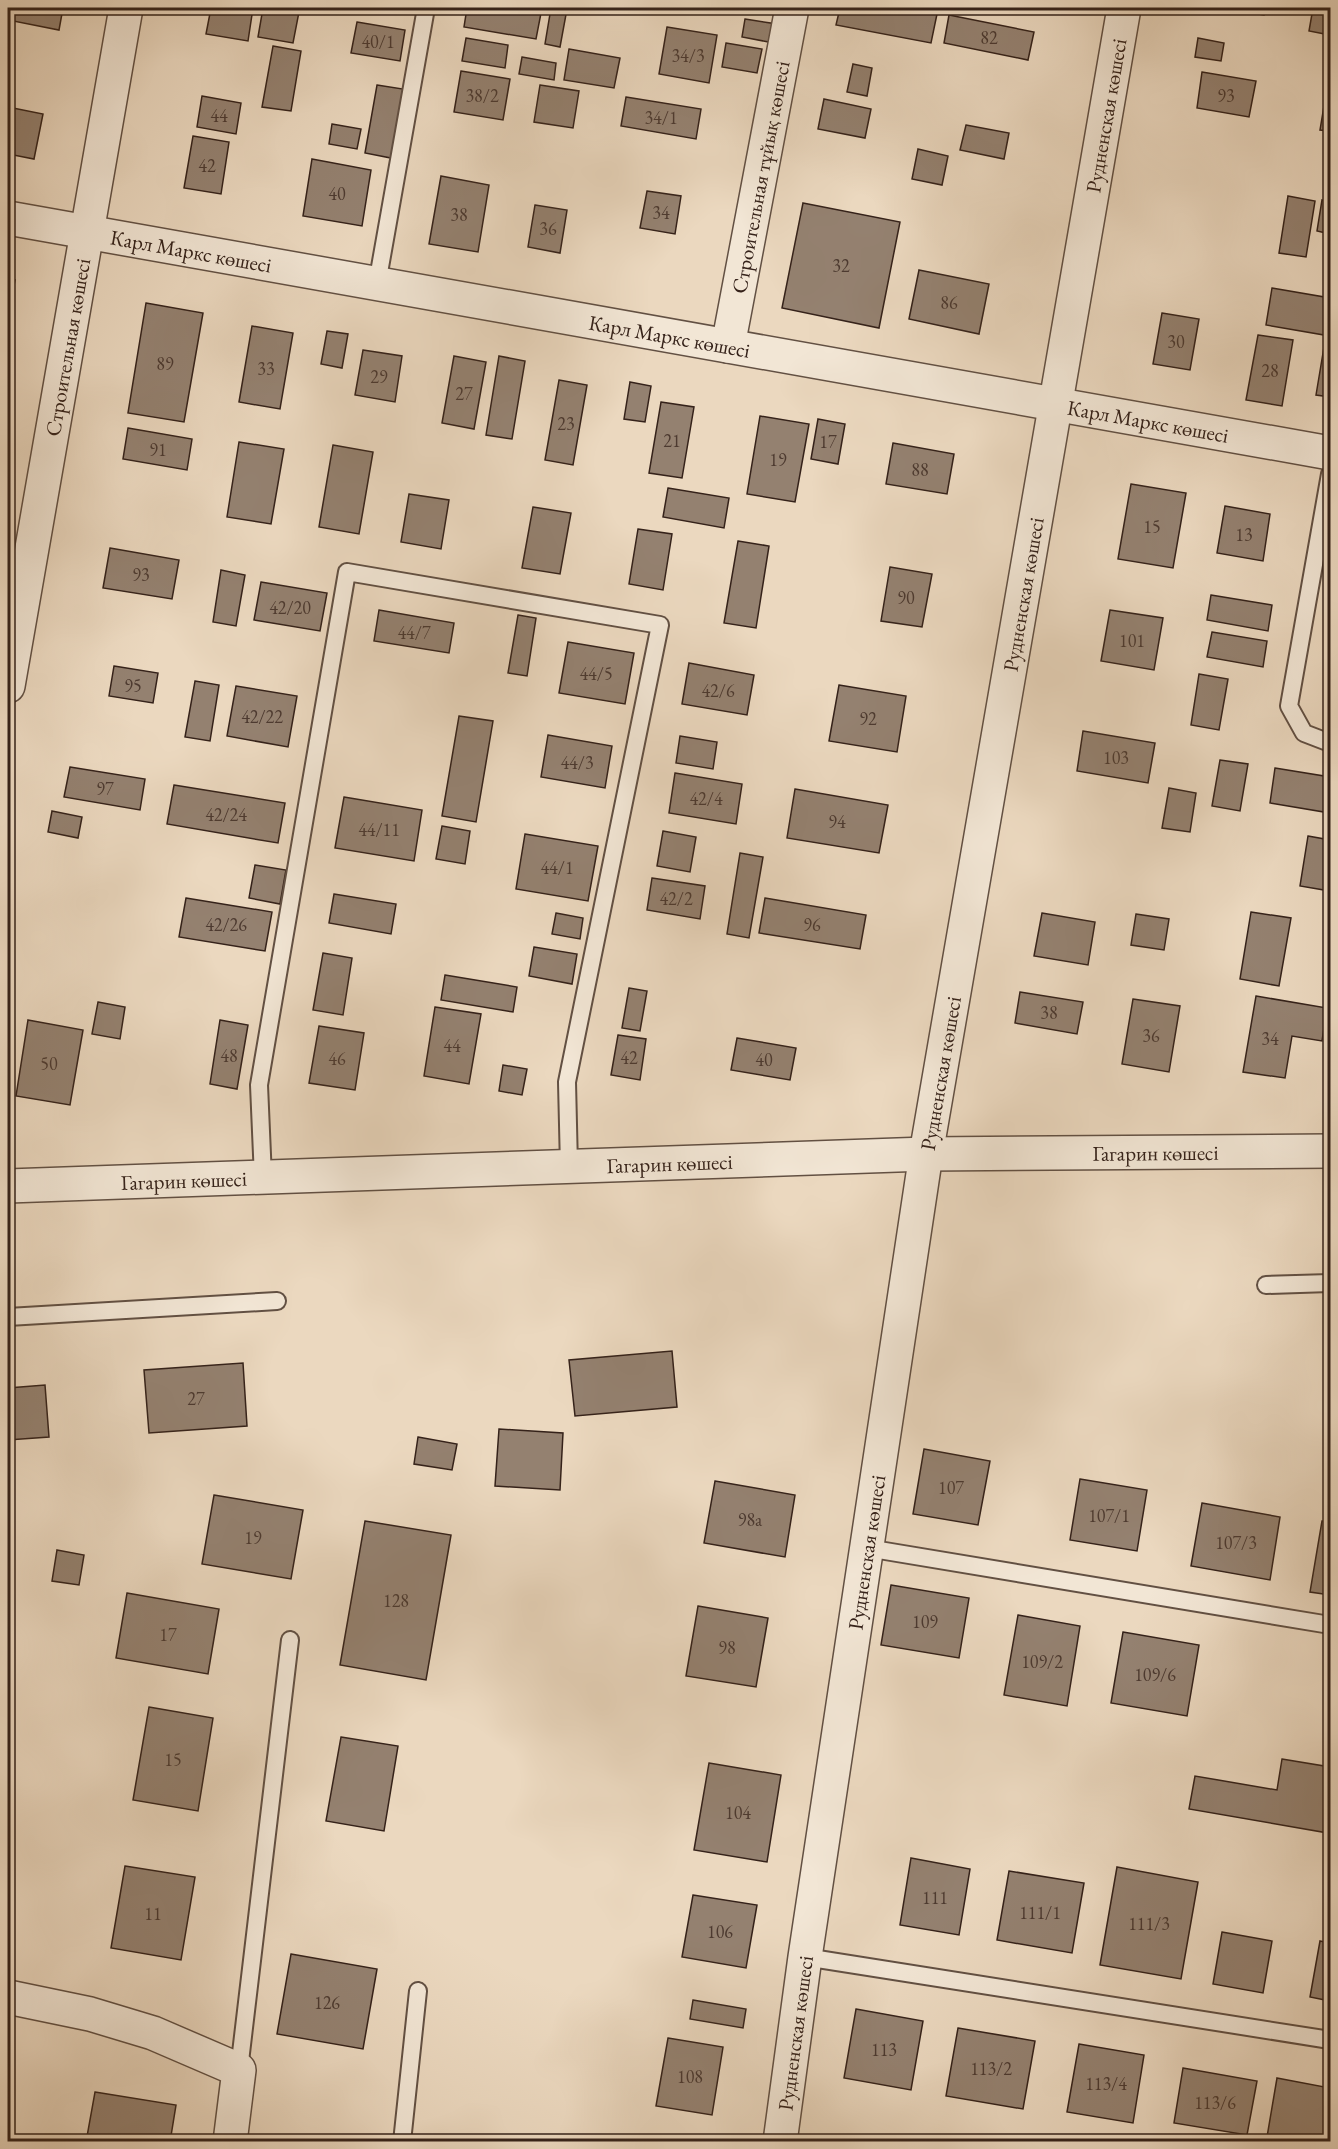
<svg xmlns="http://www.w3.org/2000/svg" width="1338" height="2149" viewBox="0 0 1338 2149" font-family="'EB Garamond',serif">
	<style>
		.building { fill: #948170; stroke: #35221a; stroke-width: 1.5 }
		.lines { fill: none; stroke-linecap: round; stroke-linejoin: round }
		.service-casing { stroke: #625043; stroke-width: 20 }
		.minor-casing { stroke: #625043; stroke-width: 36 }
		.tertiary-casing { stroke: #625043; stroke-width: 36 }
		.service { stroke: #f2e6d5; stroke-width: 16 }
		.minor { stroke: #f2e6d5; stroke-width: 33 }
		.tertiary { stroke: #f2e6d5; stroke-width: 33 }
		.labels { text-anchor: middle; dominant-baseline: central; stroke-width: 6; stroke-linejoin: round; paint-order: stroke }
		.number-label { font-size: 18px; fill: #4d3a30 }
		.street-label { font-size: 21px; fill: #35221a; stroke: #f2e6d5 }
	</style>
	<rect width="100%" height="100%" fill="#ebd8bf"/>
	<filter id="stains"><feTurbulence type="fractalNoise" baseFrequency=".00333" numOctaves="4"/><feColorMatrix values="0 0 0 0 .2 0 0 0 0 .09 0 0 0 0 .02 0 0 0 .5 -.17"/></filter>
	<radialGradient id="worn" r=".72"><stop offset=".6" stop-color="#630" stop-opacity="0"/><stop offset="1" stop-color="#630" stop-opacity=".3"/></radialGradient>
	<g class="building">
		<path d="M8 8H63L59 30 8 20Z"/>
		<path d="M211 8H253L248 41 206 34Z"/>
		<path d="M263 8 299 12 293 43 258 37Z"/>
		<path d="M467 8H542L536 39 464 27Z"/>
		<path d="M551 8 567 9 560 47 545 44Z"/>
		<path d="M840 8H906L937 14 931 43 836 25Z"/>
		<path d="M1217 8H1265L1264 15Z"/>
		<path d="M1313 8H1330V35L1309 31Z"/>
		<path d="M949 15 1034 32 1028 60 944 43Z"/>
		<path d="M745 19 777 24 774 43 742 37Z"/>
		<path d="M357 22 405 30 400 61 351 53Z"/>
		<path d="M667 27 717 35 709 83 659 74Z"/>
		<path d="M466 38 508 45 505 68 462 61Z"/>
		<path d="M1198 38 1224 43 1221 61 1195 57Z"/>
		<path d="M726 43 762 49 757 73 722 67Z"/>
		<path d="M273 46 301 51 291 111 262 107Z"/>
		<path d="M569 49 620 58 614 88 564 80Z"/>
		<path d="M522 57 556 63 554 80 519 74Z"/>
		<path d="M853 64 872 68 867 96 847 92Z"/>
		<path d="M461 71 510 79 503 120 454 112Z"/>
		<path d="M1202 72 1256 81 1249 117 1197 108Z"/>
		<path d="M377 85 403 89 391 158 365 153Z"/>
		<path d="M540 85 579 91 573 128 534 122Z"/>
		<path d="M1326 94H1330V131L1320 130Z"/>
		<path d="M202 96 241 103 236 134 197 127Z"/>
		<path d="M626 97 701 109 696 139 621 126Z"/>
		<path d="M824 99 871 109 865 138 818 129Z"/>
		<path d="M8 107 43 114 34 159 8 154Z"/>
		<path d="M332 124 361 129 357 149 329 144Z"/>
		<path d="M966 125 1009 133 1004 159 960 150Z"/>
		<path d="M193 136 229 142 221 194 184 188Z"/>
		<path d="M918 149 948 156 942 185 912 179Z"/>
		<path d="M312 159 371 170 362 226 303 216Z"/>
		<path d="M441 176 489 185 478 252 429 244Z"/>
		<path d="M647 191 681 196 675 234 640 228Z"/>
		<path d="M1288 196 1315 201 1306 257 1279 253Z"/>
		<path d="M1322 200 1330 202V234L1317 231Z"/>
		<path d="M803 203 900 222 879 328 782 308Z"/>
		<path d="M535 205 567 210 560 253 528 247Z"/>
		<path d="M919 270 989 284 979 334 909 319Z"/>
		<path d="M8 279 15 280 8 319Z"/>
		<path d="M1272 288 1330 298V336L1266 325Z"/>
		<path d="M146 303 203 313 184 422 128 413Z"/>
		<path d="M1162 313 1199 319 1190 370 1153 364Z"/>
		<path d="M252 326 293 333 280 409 239 402Z"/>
		<path d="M327 331 348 334 342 368 321 364Z"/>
		<path d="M1258 335 1293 340 1282 406 1246 400Z"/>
		<path d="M1324 347 1330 348V397L1316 395Z"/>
		<path d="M363 350 402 356 395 402 355 395Z"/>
		<path d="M454 356 486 362 474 429 442 423Z"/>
		<path d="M499 356 525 361 512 439 486 435Z"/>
		<path d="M559 380 587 385 573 465 545 460Z"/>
		<path d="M630 382 651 386 645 422 624 419Z"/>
		<path d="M661 402 694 407 682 478 649 473Z"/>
		<path d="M760 416 809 424 795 502 747 494Z"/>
		<path d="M818 419 845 424 838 464 811 459Z"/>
		<path d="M128 428 192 439 187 470 123 459Z"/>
		<path d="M239 442 284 449 271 524 227 517Z"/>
		<path d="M893 443 954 454 947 494 886 484Z"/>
		<path d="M333 445 373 452 359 534 319 527Z"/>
		<path d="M1131 484 1186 493 1173 568 1118 559Z"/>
		<path d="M668 488 729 498 724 528 663 517Z"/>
		<path d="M409 494 449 500 441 549 401 542Z"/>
		<path d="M1225 506 1270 514 1263 561 1217 553Z"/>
		<path d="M533 507 571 513 560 574 522 568Z"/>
		<path d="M638 529 672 534 663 590 629 584Z"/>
		<path d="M738 541 769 546 756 628 724 623Z"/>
		<path d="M110 548 179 560 172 599 103 588Z"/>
		<path d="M890 567 932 574 922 627 881 621Z"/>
		<path d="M221 570 245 575 236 626 213 622Z"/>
		<path d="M261 582 327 593 320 631 254 620Z"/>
		<path d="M1211 595 1272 605 1268 631 1207 620Z"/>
		<path d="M379 610 454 623 449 653 374 641Z"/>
		<path d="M1110 610 1163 618 1154 670 1101 661Z"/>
		<path d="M518 615 536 618 527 676 508 673Z"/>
		<path d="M1212 632 1267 641 1263 667 1207 657Z"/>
		<path d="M568 642 634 653 625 704 559 693Z"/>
		<path d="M689 663 754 675 747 715 682 704Z"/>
		<path d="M114 666 158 673 153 703 109 696Z"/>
		<path d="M1199 674 1228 679 1219 730 1191 725Z"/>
		<path d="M195 681 219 685 210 741 185 737Z"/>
		<path d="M839 685 906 696 897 752 829 741Z"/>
		<path d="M236 686 297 696 288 747 227 736Z"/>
		<path d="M459 716 493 721 476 822 442 816Z"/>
		<path d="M1083 731 1155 743 1148 783 1077 771Z"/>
		<path d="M548 735 612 746 605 788 541 777Z"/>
		<path d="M680 736 717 742 713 769 676 763Z"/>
		<path d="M1220 760 1248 764 1240 811 1212 806Z"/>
		<path d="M70 767 145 779 140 810 64 797Z"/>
		<path d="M1275 768 1330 777V813L1270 803Z"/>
		<path d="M675 773 742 784 736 824 669 813Z"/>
		<path d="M174 785 285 803 278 843 167 824Z"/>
		<path d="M1169 788 1196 793 1190 832 1162 828Z"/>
		<path d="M795 789 888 805 879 853 787 838Z"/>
		<path d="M344 797 422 810 414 861 335 848Z"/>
		<path d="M52 811 82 817 78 838 48 832Z"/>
		<path d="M442 826 470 831 465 864 436 859Z"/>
		<path d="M663 831 696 837 690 872 657 866Z"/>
		<path d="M525 834 598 846 588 901 516 889Z"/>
		<path d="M1308 836 1330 840V891L1300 886Z"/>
		<path d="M740 853 763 857 749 938 727 934Z"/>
		<path d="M255 865 286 870 280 904 249 898Z"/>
		<path d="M652 878 705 886 700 919 647 910Z"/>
		<path d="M334 894 396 904 391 934 329 923Z"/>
		<path d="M186 898 272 912 265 951 179 937Z"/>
		<path d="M765 898 866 915 860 949 759 933Z"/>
		<path d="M1251 912 1291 918 1279 986 1240 979Z"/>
		<path d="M556 913 583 918 580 939 552 934Z"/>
		<path d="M1042 913 1095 922 1088 965 1034 956Z"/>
		<path d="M1136 914 1169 919 1164 950 1131 945Z"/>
		<path d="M534 947 577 954 572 984 529 976Z"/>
		<path d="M323 953 352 958 343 1015 313 1010Z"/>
		<path d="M445 975 517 987 513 1012 441 1000Z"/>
		<path d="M629 988 647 991 640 1031 622 1028Z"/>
		<path d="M1020 992 1083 1002 1077 1034 1015 1023Z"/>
		<path d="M1256 996 1327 1008 1322 1041 1292 1036 1285 1078 1243 1072Z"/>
		<path d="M1133 999 1180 1006 1169 1072 1122 1064Z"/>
		<path d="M98 1002 125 1007 120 1039 92 1034Z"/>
		<path d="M435 1007 481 1014 469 1084 424 1076Z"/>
		<path d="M28 1020 83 1030 70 1105 16 1096Z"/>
		<path d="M220 1020 248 1025 237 1089 210 1084Z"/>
		<path d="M319 1026 364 1033 355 1090 309 1083Z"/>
		<path d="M618 1035 646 1039 640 1080 611 1075Z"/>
		<path d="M737 1038 796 1048 790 1080 731 1070Z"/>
		<path d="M503 1065 527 1069 522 1095 499 1091Z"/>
		<path d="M672 1351 677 1407 575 1416 569 1360Z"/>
		<path d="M243 1363 247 1426 149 1433 144 1370Z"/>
		<path d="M45 1385 49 1437 8 1440V1388Z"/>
		<path d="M499 1429 563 1433 560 1490 495 1486Z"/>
		<path d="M418 1437 457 1444 452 1470 414 1464Z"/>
		<path d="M924 1449 990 1461 978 1525 913 1514Z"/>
		<path d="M1080 1479 1147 1490 1137 1551 1070 1540Z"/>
		<path d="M715 1481 795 1495 785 1557 704 1543Z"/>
		<path d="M214 1495 303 1510 291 1579 202 1564Z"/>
		<path d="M1202 1503 1280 1517 1270 1580 1191 1566Z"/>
		<path d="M365 1521 451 1535 426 1680 340 1665Z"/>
		<path d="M1322 1521 1330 1522V1595L1310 1592Z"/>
		<path d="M57 1550 84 1555 79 1585 52 1581Z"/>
		<path d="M891 1585 969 1598 959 1658 881 1645Z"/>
		<path d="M127 1593 219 1609 208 1674 116 1658Z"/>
		<path d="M698 1606 768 1618 756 1687 686 1676Z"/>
		<path d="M1018 1615 1080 1626 1067 1706 1004 1695Z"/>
		<path d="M1123 1632 1199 1645 1187 1716 1111 1703Z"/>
		<path d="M1330 1690V1729L1324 1728Z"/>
		<path d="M149 1707 213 1718 198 1811 133 1800Z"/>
		<path d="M341 1737 398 1746 384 1831 326 1821Z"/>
		<path d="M1282 1759 1330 1767 1328 1833 1189 1809 1195 1776 1277 1790Z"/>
		<path d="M709 1763 781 1775 767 1862 694 1850Z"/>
		<path d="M911 1858 970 1869 959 1935 900 1925Z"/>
		<path d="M125 1866 195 1877 181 1960 111 1948Z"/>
		<path d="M1117 1867 1198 1882 1181 1979 1100 1965Z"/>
		<path d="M1009 1871 1084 1883 1072 1953 997 1940Z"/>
		<path d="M693 1895 757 1905 746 1968 682 1957Z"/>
		<path d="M1330 1895V1927L1325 1926Z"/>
		<path d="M1222 1932 1272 1941 1263 1993 1213 1984Z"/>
		<path d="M1320 1941 1330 1943V2001L1310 1997Z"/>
		<path d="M291 1954 377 1969 363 2049 277 2034Z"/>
		<path d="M693 2000 746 2009 743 2028 690 2019Z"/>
		<path d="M856 2009 923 2021 911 2090 844 2078Z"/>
		<path d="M958 2028 1035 2041 1023 2109 946 2096Z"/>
		<path d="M668 2038 723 2047 712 2115 656 2106Z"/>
		<path d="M1079 2044 1144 2055 1133 2123 1067 2112Z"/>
		<path d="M1183 2068 1257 2081 1247 2135 1174 2123Z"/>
		<path d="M1277 2078 1330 2088V2142H1295L1267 2137Z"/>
		<path d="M95 2092 176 2105 170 2142H86Z"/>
	</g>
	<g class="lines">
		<g class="service-casing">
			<g id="service">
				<path d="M377 284 426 8"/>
				<path d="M1330 474 1289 706 1304 733 1330 743"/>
				<path d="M263 1178 259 1085 347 572 660 625 567 1082 569 1167"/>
				<path d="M1266 1285 1330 1283"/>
				<path d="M8 1317 277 1301"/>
				<path d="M867 1548 1330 1625"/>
				<path d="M805 1957 1330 2040"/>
				<path d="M239 2070 290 1640"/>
				<path d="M402 2142 418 1991"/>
			</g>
		</g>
		<g class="minor-casing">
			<g id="minor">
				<path id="s1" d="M8 218 1330 453"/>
				<path id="s2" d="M728 346 792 8"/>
				<path id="s3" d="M8 686 126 8"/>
				<path d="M8 1997 90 2014 153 2033 239 2070 230 2142"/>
				<path id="s4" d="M780 2142 805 1957 926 1154"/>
			</g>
		</g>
		<g class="tertiary-casing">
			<g id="tertiary">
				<path id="s5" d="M926 1154 1124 8"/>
				<path id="s6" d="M8 1186 926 1154 1330 1151"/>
			</g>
		</g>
		<use href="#service" class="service"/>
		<use href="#minor" class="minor"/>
		<use href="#tertiary" class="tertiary"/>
	</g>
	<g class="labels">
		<g class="number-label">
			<text x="989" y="37">82</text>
			<text x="378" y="41">40/1</text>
			<text x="688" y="55">34/3</text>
			<text x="482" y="95">38/2</text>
			<text x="1226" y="95">93</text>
			<text x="219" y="115">44</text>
			<text x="661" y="117">34/1</text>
			<text x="207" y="165">42</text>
			<text x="337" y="193">40</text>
			<text x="661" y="212">34</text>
			<text x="459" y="214">38</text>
			<text x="548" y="228">36</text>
			<text x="841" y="265">32</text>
			<text x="949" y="302">86</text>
			<text x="1176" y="341">30</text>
			<text x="165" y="363">89</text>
			<text x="266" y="368">33</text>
			<text x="1270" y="370">28</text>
			<text x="379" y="376">29</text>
			<text x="464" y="393">27</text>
			<text x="566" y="423">23</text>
			<text x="672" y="440">21</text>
			<text x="828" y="441">17</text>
			<text x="158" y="449">91</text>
			<text x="778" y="459">19</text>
			<text x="920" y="469">88</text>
			<text x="1152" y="526">15</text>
			<text x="1244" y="534">13</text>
			<text x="141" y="574">93</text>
			<text x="906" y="597">90</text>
			<text x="290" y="607">42/20</text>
			<text x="414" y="632">44/7</text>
			<text x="1132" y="640">101</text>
			<text x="596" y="673">44/5</text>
			<text x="133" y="685">95</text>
			<text x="718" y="690">42/6</text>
			<text x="262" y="716">42/22</text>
			<text x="868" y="718">92</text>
			<text x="1116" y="757">103</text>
			<text x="577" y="762">44/3</text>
			<text x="105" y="788">97</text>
			<text x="706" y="798">42/4</text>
			<text x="226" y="814">42/24</text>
			<text x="837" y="821">94</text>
			<text x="379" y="829">44/11</text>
			<text x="557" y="867">44/1</text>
			<text x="676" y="898">42/2</text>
			<text x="226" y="924">42/26</text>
			<text x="812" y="924">96</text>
			<text x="1049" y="1012">38</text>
			<text x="1151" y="1035">36</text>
			<text x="1270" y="1038">34</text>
			<text x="452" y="1045">44</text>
			<text x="229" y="1055">48</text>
			<text x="629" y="1057">42</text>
			<text x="337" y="1058">46</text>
			<text x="764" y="1059">40</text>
			<text x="49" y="1063">50</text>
			<text x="196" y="1398">27</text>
			<text x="951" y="1487">107</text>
			<text x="1109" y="1515">107/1</text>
			<text x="750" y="1519">98а</text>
			<text x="253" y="1537">19</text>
			<text x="1236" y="1542">107/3</text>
			<text x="396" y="1600">128</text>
			<text x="925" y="1621">109</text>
			<text x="168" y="1634">17</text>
			<text x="727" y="1647">98</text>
			<text x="1042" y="1661">109/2</text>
			<text x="1155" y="1674">109/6</text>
			<text x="173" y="1759">15</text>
			<text x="738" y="1812">104</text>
			<text x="935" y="1897">111</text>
			<text x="1040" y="1912">111/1</text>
			<text x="153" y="1913">11</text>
			<text x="1149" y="1923">111/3</text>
			<text x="720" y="1931">106</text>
			<text x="327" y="2002">126</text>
			<text x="884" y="2049">113</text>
			<text x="991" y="2068">113/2</text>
			<text x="690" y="2076">108</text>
			<text x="1106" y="2083">113/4</text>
			<text x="1215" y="2102">113/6</text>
		</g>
		<g class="street-label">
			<text stroke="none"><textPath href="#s5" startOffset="1054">Рудненская көшесі</textPath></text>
			<text stroke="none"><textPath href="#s2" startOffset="172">Строительная тұйық көшесі</textPath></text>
			<text stroke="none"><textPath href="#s1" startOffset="186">Карл Маркс көшесі</textPath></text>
			<text stroke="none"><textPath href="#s1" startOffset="672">Карл Маркс көшесі</textPath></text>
			<text stroke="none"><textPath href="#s3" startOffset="344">Строительная көшесі</textPath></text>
			<text stroke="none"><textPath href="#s1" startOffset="1158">Карл Маркс көшесі</textPath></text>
			<text stroke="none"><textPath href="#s5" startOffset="568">Рудненская көшесі</textPath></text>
			<text stroke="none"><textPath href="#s5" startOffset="82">Рудненская көшесі</textPath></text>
			<text stroke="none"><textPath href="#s6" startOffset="1148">Гагарин көшесі</textPath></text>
			<text stroke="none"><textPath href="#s6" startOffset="662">Гагарин көшесі</textPath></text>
			<text stroke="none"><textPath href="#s6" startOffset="176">Гагарин көшесі</textPath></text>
			<text stroke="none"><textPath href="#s4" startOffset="596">Рудненская көшесі</textPath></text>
			<text stroke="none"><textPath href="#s4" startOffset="110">Рудненская көшесі</textPath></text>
		</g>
	</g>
	<rect width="1338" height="2149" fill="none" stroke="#ebd8bf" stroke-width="30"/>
	<rect x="9" y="9" width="1320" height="2131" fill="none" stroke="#35221a" stroke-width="3"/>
	<rect x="15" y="15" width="1308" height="2119" fill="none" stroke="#35221a" stroke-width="1.5"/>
	<rect width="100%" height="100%" filter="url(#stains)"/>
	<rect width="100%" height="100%" fill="url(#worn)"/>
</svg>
